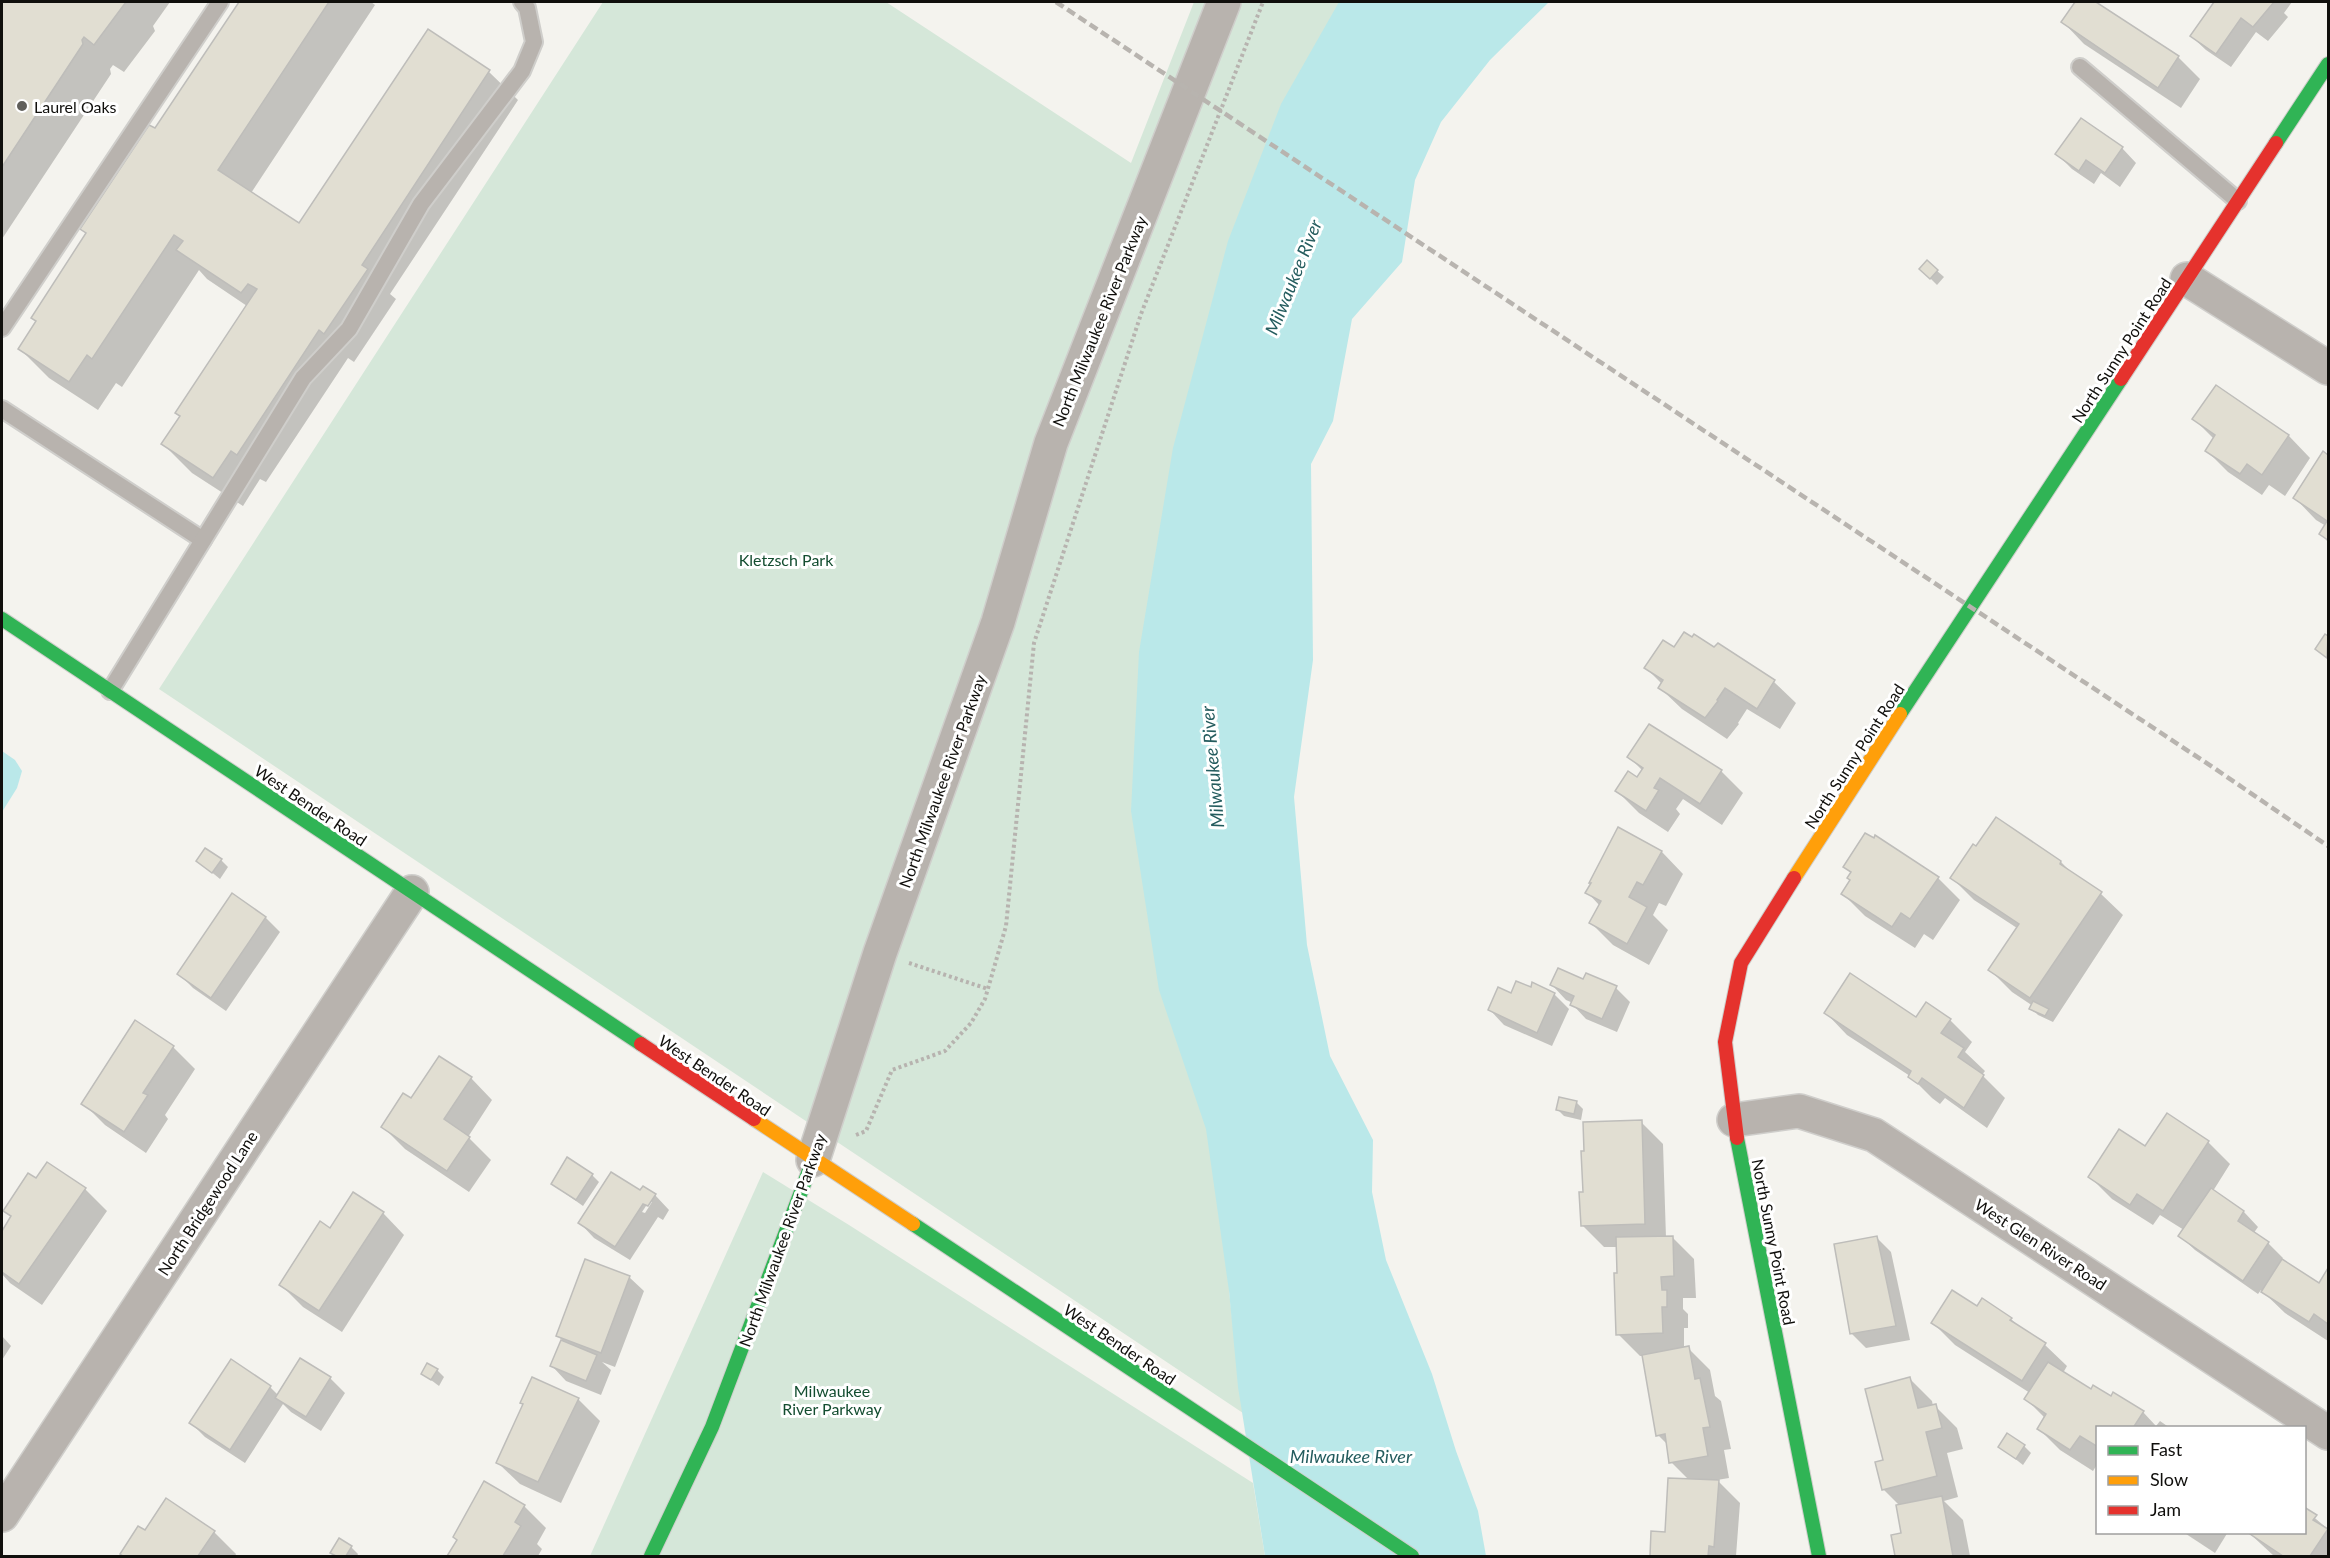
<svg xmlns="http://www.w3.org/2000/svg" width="2330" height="1558" viewBox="0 0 2330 1558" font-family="Lato,sans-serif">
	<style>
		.green { fill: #d5e7d9 }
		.water { fill: #bae8e9 }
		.shadow { fill: #0003; fill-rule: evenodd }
		.building { fill: #e1ded2; stroke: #bebdba; stroke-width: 1.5 }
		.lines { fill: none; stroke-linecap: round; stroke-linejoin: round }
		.lane-casing { stroke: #cfcecb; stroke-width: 20 }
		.street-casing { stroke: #cfcecb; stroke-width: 36 }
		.fast-casing { stroke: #cfcecb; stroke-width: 16 }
		.slow-casing { stroke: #cfcecb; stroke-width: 16 }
		.jam-casing { stroke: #cfcecb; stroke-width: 16 }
		.path { stroke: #b7b3af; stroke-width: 4; stroke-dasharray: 3 3; stroke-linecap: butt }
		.lane { stroke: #b8b3ae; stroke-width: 16 }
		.street { stroke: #b8b3ae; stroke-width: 33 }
		.fast { stroke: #30b455; stroke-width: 14 }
		.slow { stroke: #ff9f0a; stroke-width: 14 }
		.jam { stroke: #e5322d; stroke-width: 14 }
		.rail { stroke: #b8b4af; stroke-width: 4.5; stroke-dasharray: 9 4.5; stroke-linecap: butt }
		.poi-dot { fill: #605f5b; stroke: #fff; stroke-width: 2 }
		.labels { text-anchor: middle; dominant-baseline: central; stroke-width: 6; stroke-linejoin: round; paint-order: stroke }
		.poi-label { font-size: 16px; fill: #100f0c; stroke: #fff; text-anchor: start }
		.street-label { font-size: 16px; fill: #100f0c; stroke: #fff }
		.park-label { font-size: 16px; fill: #134d30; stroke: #fff }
		.water-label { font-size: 18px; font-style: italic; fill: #245c5e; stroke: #fff }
	</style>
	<rect width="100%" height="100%" fill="#f4f3ee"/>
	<g class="green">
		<path d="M603 2H886L1131 163 1194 2H1460L1289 300 1229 1291 1243 1413 159 689Z"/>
		<path d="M763 1172 849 1225 1253 1483 1265 1556H590Z"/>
	</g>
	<g class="water">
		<path d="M1339 2H1549L1490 60 1441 122 1415 180 1402 262 1352 319 1333 421 1311 464 1313 660 1294 797 1307 945 1330 1056 1373 1140 1372 1192 1386 1260 1432 1374 1456 1451 1478 1511 1486 1556H1265L1238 1387 1229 1291 1206 1129 1159 990 1131 811 1139 652 1173 448 1228 241 1281 104Z"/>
		<path d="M2 751 15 760 22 771 17 788 2 812Z"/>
	</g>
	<g class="shadow">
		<path d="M2 2H170L153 26 155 31 124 72 113 65 110 69 111 74 2 239Z"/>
		<path d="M241 2H371L375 5 251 193 300 225 428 31 489 72 518 100 390 294 396 299 354 362 348 358 266 482 260 479 243 506 192 473 163 444 247 306 207 279 199 270 122 387 116 383 98 410 49 378 20 349 37 322 33 318Z"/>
		<path d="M2076 2H2094L2178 57 2200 79 2181 108 2084 44 2063 22Z"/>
		<path d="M2216 2H2292L2284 13 2288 17 2268 41 2256 32 2231 67 2206 50 2191 36Z"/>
		<path d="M2122 148 2136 163 2120 187 2101 173 2094 184 2072 169 2057 154Z"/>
		<path d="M1927 262 1944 277 1937 285 1921 269Z"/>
		<path d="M2216 387 2289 436 2310 458 2285 496 2269 485 2262 495 2228 472 2206 450 2214 439 2194 419Z"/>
		<path d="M2323 453 2328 456V542L2321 534 2326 526 2316 520 2295 498Z"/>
		<path d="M2325 636 2328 638V659L2317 649Z"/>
		<path d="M1718 645 1774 682 1796 703 1780 729 1747 709 1738 723 1739 724 1727 739 1682 709 1660 688 1662 684 1646 668 1715 649Z"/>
		<path d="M1629 757 1721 771 1743 793 1722 825 1683 799 1676 809 1680 814 1668 832 1639 813 1617 791 1637 779 1643 771Z"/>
		<path d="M1619 829 1662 852 1683 874 1666 906 1659 903 1653 915 1668 930 1649 965 1613 945 1591 923 1600 906 1587 892Z"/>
		<path d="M221 860 228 867 220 879 198 861Z"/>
		<path d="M2061 862 2074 875 2101 894 2123 915 2053 1022 2038 1015 2031 1008 2033 1006 2012 992 1990 970 2017 928 1974 900 1952 878Z"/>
		<path d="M1845 867 1938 878 1960 900 1933 940 1924 934 1915 948 1865 916 1843 894 1852 880V874Z"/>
		<path d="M233 895 266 918 280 932 226 1011 193 988 179 974Z"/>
		<path d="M1584 981 1616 988 1630 1002 1617 1032 1586 1019 1572 1004 1573 1003 1566 1000 1552 985Z"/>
		<path d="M1531 989 1554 994 1569 1009 1552 1046 1504 1025 1490 1010 1511 995Z"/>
		<path d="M1826 1013 1950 1020 1972 1042 1965 1052 1985 1071 1982 1075 2005 1098 1987 1128 1945 1098 1940 1104 1932 1098 1910 1076 1847 1035Z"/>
		<path d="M173 1047 195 1069 165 1115 168 1119 146 1153 105 1125 83 1103Z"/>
		<path d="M471 1078 492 1100 468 1137 491 1160 469 1192 405 1149 383 1127 412 1100Z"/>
		<path d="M1576 1102 1583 1109 1581 1120 1564 1116 1557 1109Z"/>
		<path d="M1641 1122 1663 1144 1666 1238 1672 1237 1694 1259 1696 1298H1683V1309L1688 1314V1328H1684V1349L1688 1348 1710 1370 1715 1396 1721 1401 1731 1449 1724 1450 1729 1478 1717 1480 1740 1503 1736 1556H1651L1653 1533 1667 1534 1689 1480 1671 1462 1668 1445 1658 1435 1644 1356H1640L1618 1334V1247H1604L1582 1225 1584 1193Z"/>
		<path d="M2208 1142 2230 1164 2213 1191 2244 1212 2258 1227 2253 1234 2268 1243 2283 1258 2281 1260 2319 1285 2328 1271V1341L2285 1313 2261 1290 2258 1294 2195 1250 2180 1236 2184 1230 2160 1215 2153 1225 2112 1199 2090 1177 2146 1148Z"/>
		<path d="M592 1175 599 1182 583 1206 552 1184Z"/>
		<path d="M36 1180 85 1189 107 1211 42 1305 10 1283 2 1274V1233L12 1218 4 1211Z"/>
		<path d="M640 1192 655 1195 669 1210 663 1220 658 1217 630 1260 594 1238 580 1223ZM650 1200 652 1202 645 1213 642 1212Z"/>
		<path d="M383 1213 404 1235 342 1332 303 1307 281 1285 330 1230Z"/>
		<path d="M1877 1238 1891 1252 1910 1340 1866 1348 1851 1333Z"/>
		<path d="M629 1277 644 1291 615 1367 602 1362 611 1370 601 1395 566 1381 552 1366 562 1340 558 1336Z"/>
		<path d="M1977 1308 2011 1319 2021 1329 2045 1345 2067 1366 2063 1373 2091 1391 2143 1412 2156 1426 2160 1421 2170 1428H2098V1463L2093 1471 2060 1450 2038 1428 2045 1418 2026 1399 2030 1393 1955 1345 1933 1323Z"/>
		<path d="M2 1336 11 1346 2 1360Z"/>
		<path d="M231 1362 270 1387 278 1395 330 1378 345 1393 321 1431 291 1412 283 1404 245 1463 205 1437 191 1423Z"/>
		<path d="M437 1370 444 1377 439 1386 423 1374Z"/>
		<path d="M1910 1379 1932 1401 1933 1406H1935L1957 1428 1963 1449 1947 1453 1958 1497 1944 1501 1963 1520 1970 1556H1896L1893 1536 1903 1534 1900 1506 1883 1489 1885 1461Z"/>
		<path d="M578 1399 600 1421 561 1503 520 1484 498 1463 525 1405Z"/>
		<path d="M2024 1446 2031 1453 2023 1465 2000 1447Z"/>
		<path d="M166 1500 214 1532 236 1554 235 1556H124L122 1554 146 1532Z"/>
		<path d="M524 1506 546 1528 537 1544 542 1549 538 1556H449L458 1540Z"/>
		<path d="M2304 1509 2328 1529V1556H2274L2248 1532H2304Z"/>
		<path d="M2183 1532H2228L2215 1553Z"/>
		<path d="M339 1540 351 1547 358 1554 357 1556H335L332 1553Z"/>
	</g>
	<g class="building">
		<path d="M2 2H126L94 45 84 37 82 40 83 44 2 167Z"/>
		<path d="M239 2H329L218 170 299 223 428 29 490 70 362 265 368 269 324 334 319 330 237 455 231 451 213 478 161 444 180 416 175 413 257 289 248 284 241 293 176 250 183 241 174 235 92 359 87 355 69 382 18 349 36 321 31 318 86 233 80 229 149 125 155 128Z"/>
		<path d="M2075 2H2096L2179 56 2158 88 2061 22Z"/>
		<path d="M2214 2H2274L2253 27 2241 18 2216 54 2190 36Z"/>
		<path d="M2081 118 2123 147 2105 173 2086 160 2079 171 2055 154Z"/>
		<path d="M1927 260 1938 270 1930 279 1919 269Z"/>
		<path d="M2216 385 2289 435 2262 475 2247 464 2240 474 2205 451 2215 435 2192 419Z"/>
		<path d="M2323 451 2328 455V540L2319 534 2327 521 2293 498Z"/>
		<path d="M1684 632 1692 637 1694 634 1714 647 1718 643 1775 680 1757 709 1725 688 1717 700 1718 701 1705 718 1658 688 1663 680 1644 668 1663 640 1674 647Z"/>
		<path d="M2325 634 2328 636 2327 658 2315 649Z"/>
		<path d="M1649 724 1722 770 1700 804 1660 778 1654 788 1659 790 1646 811 1615 791 1628 771 1637 777 1643 768 1627 757Z"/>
		<path d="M1996 817 2061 861 2060 864 2102 892 2030 998 1988 970 2019 924 1950 878 1973 844 1976 846Z"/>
		<path d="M1618 827 1662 851 1643 885 1637 882 1629 897 1647 907 1627 944 1589 923 1601 901 1585 893 1591 883H1589Z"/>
		<path d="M1865 833 1874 838 1875 835 1939 877 1910 919 1901 913 1892 927 1841 894 1850 880 1847 878 1851 872 1843 867Z"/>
		<path d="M205 848 222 859 212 873 196 861Z"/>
		<path d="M232 893 266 917 211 998 177 974Z"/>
		<path d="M1558 968 1583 979 1586 973 1617 986 1602 1019 1570 1005 1574 996 1550 985Z"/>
		<path d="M1850 973 1916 1017 1926 1002 1951 1019 1941 1033 1964 1048 1958 1057 1984 1075 1964 1108 1922 1078 1918 1084 1908 1077 1911 1071 1824 1013Z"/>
		<path d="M1516 981 1531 987 1532 982 1555 993 1537 1033 1488 1010 1498 987 1511 993Z"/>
		<path d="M2033 1001 2049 1009 2045 1016 2029 1009Z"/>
		<path d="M135 1020 174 1046 143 1093 148 1095 124 1132 81 1104Z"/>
		<path d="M439 1056 472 1077 444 1119 470 1137 447 1171 381 1127 403 1093 411 1098Z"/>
		<path d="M1559 1097 1577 1101 1574 1114 1556 1110Z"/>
		<path d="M2167 1113 2209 1141 2163 1211 2137 1194 2130 1205 2088 1177 2119 1129 2145 1146Z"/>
		<path d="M1642 1120 1645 1224 1581 1226 1579 1192H1583L1581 1151H1584L1583 1122Z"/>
		<path d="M567 1157 593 1174 576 1200 551 1184Z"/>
		<path d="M47 1162 86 1188 19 1284 2 1272V1231L11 1216 3 1211 28 1173 36 1178Z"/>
		<path d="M611 1172 640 1190 643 1186 656 1194 648 1206 643 1204 615 1247 578 1223Z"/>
		<path d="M2211 1188 2244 1211 2238 1221 2269 1242 2243 1281 2178 1236Z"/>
		<path d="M353 1192 384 1212 319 1311 279 1285 320 1221 330 1228Z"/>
		<path d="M1673 1236 1674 1276 1661 1277 1662 1290H1667V1307H1662L1663 1333 1616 1335 1614 1273H1617L1616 1237Z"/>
		<path d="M1877 1236 1896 1326 1850 1334 1834 1244Z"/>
		<path d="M585 1259 630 1276 601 1353 556 1336Z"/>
		<path d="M2282 1259 2319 1283 2328 1268V1324L2314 1314 2309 1322 2261 1292Z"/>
		<path d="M1952 1290 1977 1306 1982 1298 2012 1318 2010 1320 2046 1343 2022 1381 1931 1323Z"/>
		<path d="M561 1340 597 1355 586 1381 550 1366Z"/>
		<path d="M1689 1346 1695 1379 1700 1378 1710 1427 1703 1428 1708 1456 1669 1463 1665 1434 1656 1436 1642 1355Z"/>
		<path d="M300 1358 331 1377 306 1417 275 1398Z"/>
		<path d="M231 1359 271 1386 230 1450 189 1423Z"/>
		<path d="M2048 1362 2091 1389 2093 1385 2111 1396 2113 1392 2144 1411 2133 1428H2098V1447L2080 1436 2070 1450 2037 1429 2046 1414 2024 1399Z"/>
		<path d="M427 1363 438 1369 431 1380 421 1374Z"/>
		<path d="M532 1377 579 1398 538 1482 496 1463 523 1404 520 1403Z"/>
		<path d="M1910 1377 1918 1408 1936 1404 1942 1428 1926 1432 1937 1476 1882 1490 1875 1462 1883 1460 1865 1389Z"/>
		<path d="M2007 1433 2025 1445 2016 1459 1998 1447Z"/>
		<path d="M1668 1478 1719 1480 1714 1547 1709 1546 1708 1556H1650L1651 1531 1665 1532Z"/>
		<path d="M484 1481 525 1505 515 1522 521 1526 503 1556H447L457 1540 453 1537Z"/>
		<path d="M1942 1496 1953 1556H1895L1891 1535 1901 1533 1896 1505Z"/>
		<path d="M166 1498 215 1531 198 1556H123L120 1554 138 1526 145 1530Z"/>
		<path d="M2304 1507 2317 1515 2313 1520 2328 1529 2310 1556H2283L2247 1532H2304Z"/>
		<path d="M339 1538 352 1546 346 1556H336L330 1553Z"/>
	</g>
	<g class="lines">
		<g class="lane-casing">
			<g id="lane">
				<path d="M2080 67 2238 201"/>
				<path d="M2 328 220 2"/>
				<path d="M2 409 203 540"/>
				<path d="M110 691 303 378 349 329 421 204 522 71 534 42 527 8 522 2"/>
			</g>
		</g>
		<g class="street-casing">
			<g id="street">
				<path d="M2187 279 2328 368"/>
				<path d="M1734 1120 1799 1111 1874 1135 2328 1433"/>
				<path d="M813 1160 880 953 998 622 1051 443 1224 2"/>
				<path d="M2 1515 412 892"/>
			</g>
		</g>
		<g class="fast-casing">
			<g id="fast">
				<path d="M2276 143 2328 64"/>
				<path d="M2 619 641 1044"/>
				<path d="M1900 714 2121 379"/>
				<path d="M1737 1138 1819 1556"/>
				<path d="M913 1224 1412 1556"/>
				<path d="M651 1556 712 1427 813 1160"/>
			</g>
		</g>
		<g class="slow-casing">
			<g id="slow">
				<path d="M1794 878 1900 714"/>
				<path d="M754 1119 913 1224"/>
			</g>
		</g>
		<g class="jam-casing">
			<g id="jam">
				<path d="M2121 379 2276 143"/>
				<path d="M641 1044 754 1119"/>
				<path d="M1737 1138 1725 1042 1741 963 1794 878"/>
			</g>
		</g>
		<g class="path">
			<path d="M909 963 988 989"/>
			<path d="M856 1135 866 1131 892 1070 945 1051 971 1023 985 999 1006 926 1034 643 1141 314 1263 2"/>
		</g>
		<use href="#lane" class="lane"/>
		<use href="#street" class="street"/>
		<use href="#fast" class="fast"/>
		<use href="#slow" class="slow"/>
		<use href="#jam" class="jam"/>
		<path class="rail" d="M1056 2 2214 768 2328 846"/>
	</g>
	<circle class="poi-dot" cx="22" cy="106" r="6"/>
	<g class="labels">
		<g class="poi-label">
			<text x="34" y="106">Laurel Oaks</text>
		</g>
		<g class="street-label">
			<text transform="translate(1099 321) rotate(-68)">North Milwaukee River Parkway</text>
			<text transform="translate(2121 350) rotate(-57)">North Sunny Point Road</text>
			<text transform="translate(1854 756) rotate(-57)">North Sunny Point Road</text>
			<text transform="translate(942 781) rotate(-70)">North Milwaukee River Parkway</text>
			<text transform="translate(311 805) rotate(34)">West Bender Road</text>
			<text transform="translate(715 1075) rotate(34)">West Bender Road</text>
			<text transform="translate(207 1203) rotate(-57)">North Bridgewood Lane</text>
			<text transform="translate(782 1240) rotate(-70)">North Milwaukee River Parkway</text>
			<text transform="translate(1774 1242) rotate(79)">North Sunny Point Road</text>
			<text transform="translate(2041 1244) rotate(33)">West Glen River Road</text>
			<text transform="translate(1120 1344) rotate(34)">West Bender Road</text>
		</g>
		<g class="park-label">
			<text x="786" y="559">Kletzsch Park</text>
			<text x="832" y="1390">Milwaukee<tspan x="832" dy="18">River Parkway</tspan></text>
		</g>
		<g class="water-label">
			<text transform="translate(1293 277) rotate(-68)">Milwaukee River</text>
			<text transform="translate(1212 767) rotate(-95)">Milwaukee River</text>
			<text x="1351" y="1456">Milwaukee River</text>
		</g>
	</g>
	<rect width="2330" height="1558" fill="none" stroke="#100f0c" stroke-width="6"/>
	<rect x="2096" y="1426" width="210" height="108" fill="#ffffff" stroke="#9f9f9e" stroke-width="1.5"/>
	<rect x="2108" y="1446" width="30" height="9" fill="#30b455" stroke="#9f9f9e" stroke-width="1.5"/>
	<text x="2150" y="1456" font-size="18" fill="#100f0c">Fast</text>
	<rect x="2108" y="1476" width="30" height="9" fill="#ff9f0a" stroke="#9f9f9e" stroke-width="1.5"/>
	<text x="2150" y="1486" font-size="18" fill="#100f0c">Slow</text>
	<rect x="2108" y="1506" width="30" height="9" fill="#e5322d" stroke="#9f9f9e" stroke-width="1.5"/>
	<text x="2150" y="1516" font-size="18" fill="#100f0c">Jam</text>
</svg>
